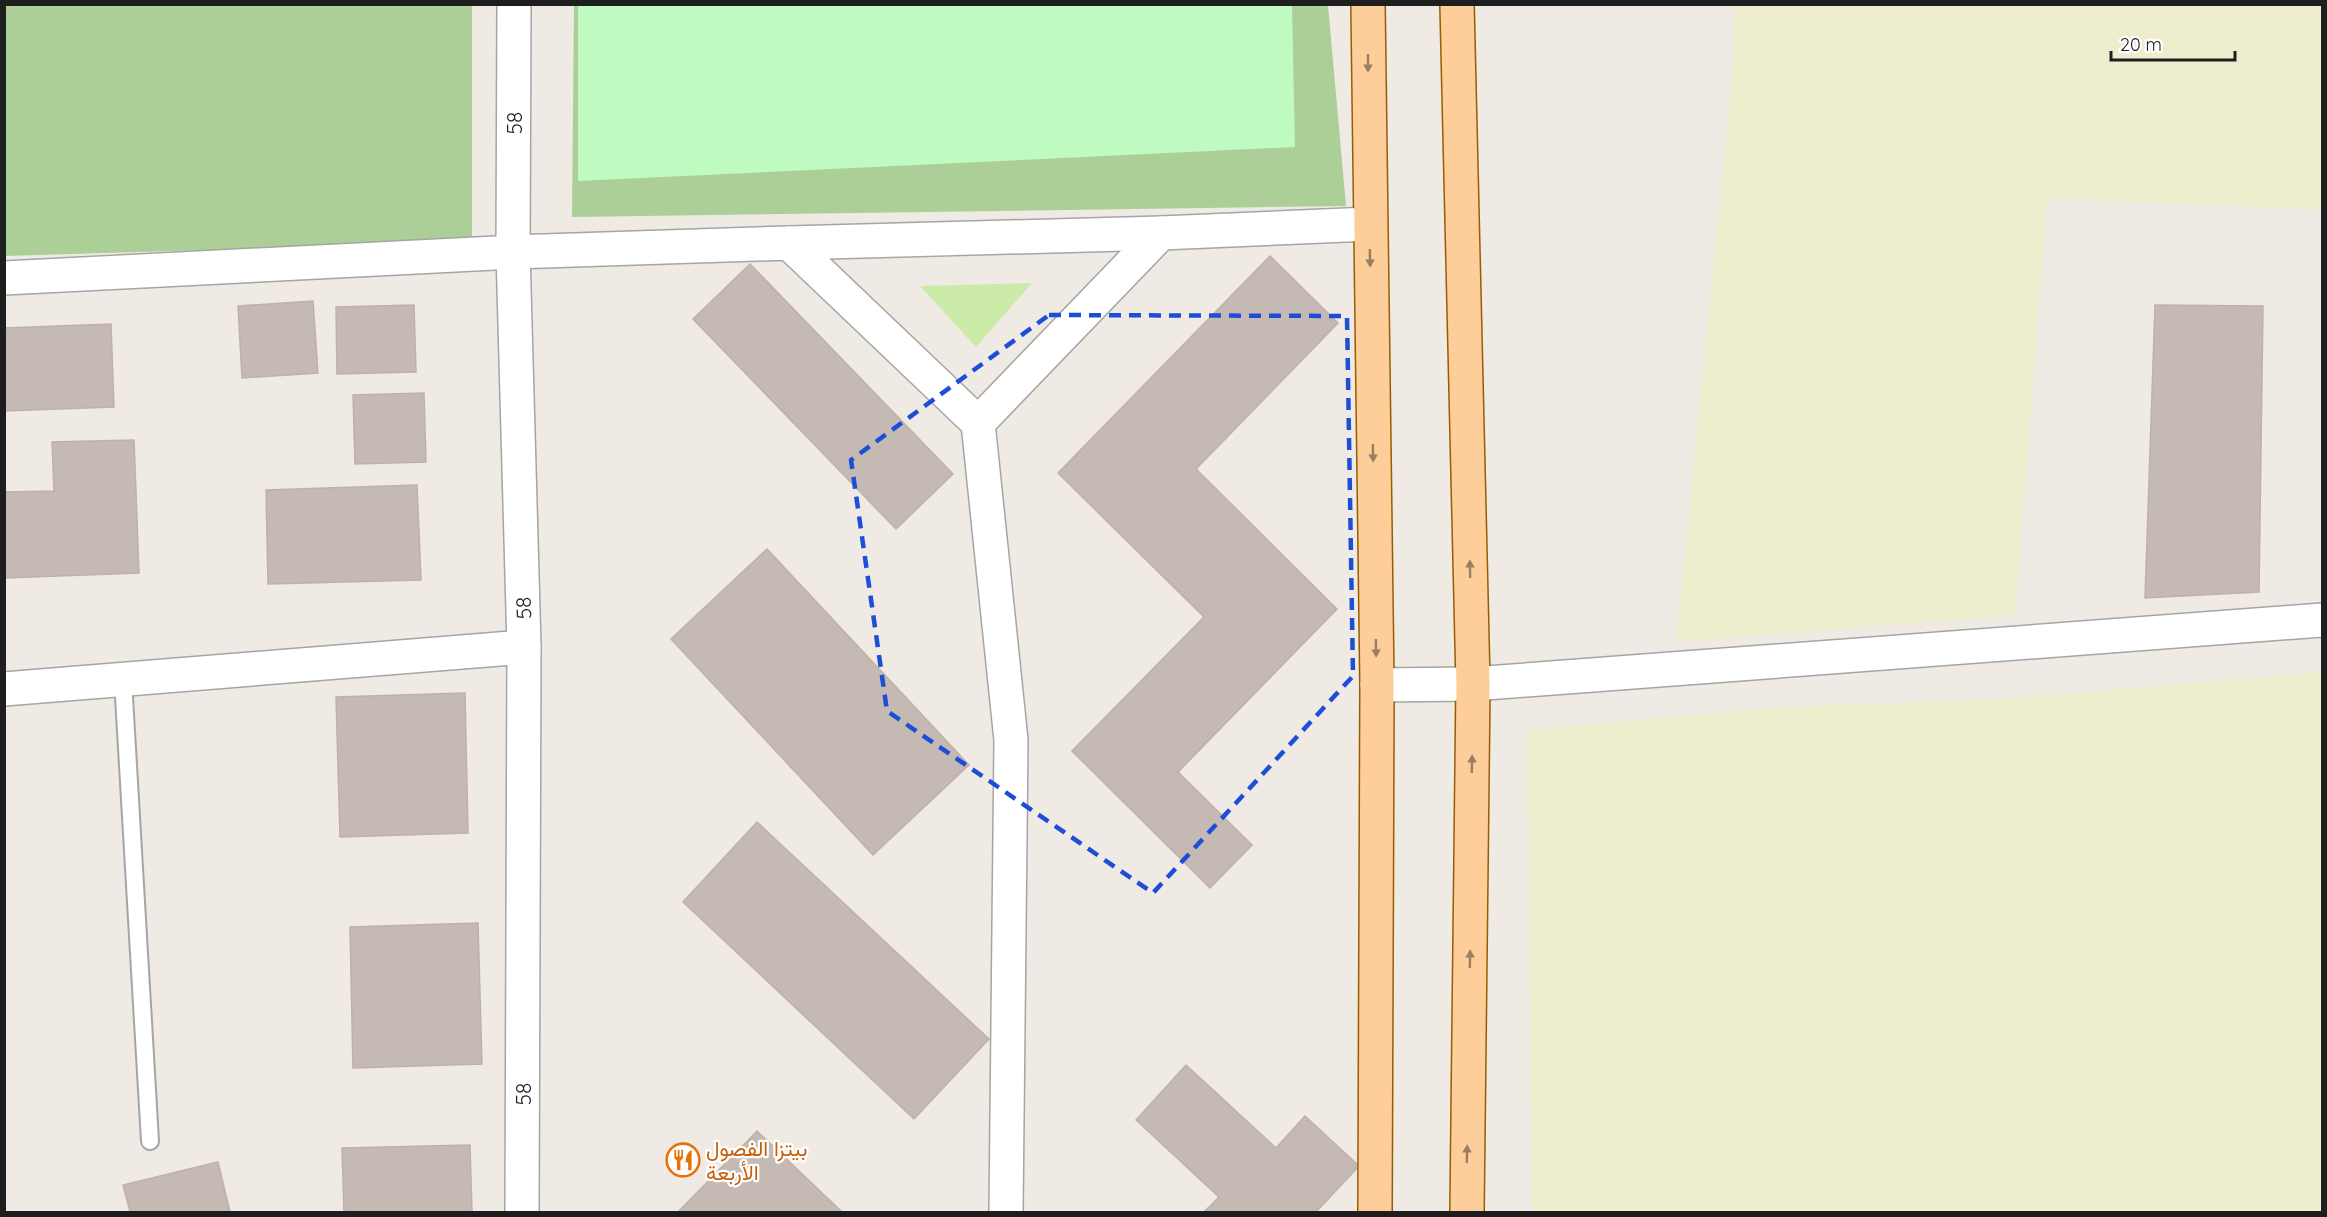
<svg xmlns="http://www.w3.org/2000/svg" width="2327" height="1217" viewBox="0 0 2327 1217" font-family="Quicksand,Vazirmatn,sans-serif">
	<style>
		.farmland { fill: #eeeece }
		.grass { fill: #cceaa8 }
		.forest { fill: #abcf97 }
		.park { fill: #bffac0 }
		.building { fill: #c4bab3; stroke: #c1b0a5; stroke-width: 1.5 }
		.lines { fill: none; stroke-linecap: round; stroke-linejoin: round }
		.lane-casing { stroke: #a5a5a5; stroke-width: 20 }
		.street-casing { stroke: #a5a5a5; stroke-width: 36 }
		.primary-casing { stroke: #975d00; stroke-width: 36 }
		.lane { stroke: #fff; stroke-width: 16 }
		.street { stroke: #fff; stroke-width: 33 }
		.primary { stroke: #fdcd9a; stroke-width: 33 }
		.oneway { fill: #997e62 }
		.marked { fill: none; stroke: #1d4ed8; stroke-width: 4.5; stroke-dasharray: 12 8; stroke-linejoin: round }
		.labels { text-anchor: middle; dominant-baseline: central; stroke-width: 4.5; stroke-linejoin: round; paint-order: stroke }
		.street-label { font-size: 21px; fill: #1e1e1e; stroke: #fff }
		.food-label { font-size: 21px; fill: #c56008; stroke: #fff; text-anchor: start }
	</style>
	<rect width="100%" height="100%" fill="#efeae3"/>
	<g class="farmland">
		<path d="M1735 5H2322V210L2047 198 2015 615 1676 642 1732 80Z"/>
		<path d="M2322 672V1212H1532L1527 730 1781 707 2004 699Z"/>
	</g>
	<path class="grass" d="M1032 283 976 347 920 286Z"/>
	<g class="forest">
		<path d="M4 5H472V242L5 256Z"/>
		<path d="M574 5H1328L1346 206 572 217Z"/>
	</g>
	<path class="park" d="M578 5H1292L1295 147 578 181Z"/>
	<g class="building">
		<path d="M1270 256 1338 323 1196 469 1337 609 1178 772 1252 845 1210 888 1072 751 1204 617 1058 473Z"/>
		<path d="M750 264 953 474 896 529 693 319Z"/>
		<path d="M313 301 318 373 242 378 238 306Z"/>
		<path d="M414 305 416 372 337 374 336 307Z"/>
		<path d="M2155 305 2263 306 2259 592 2145 598Z"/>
		<path d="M111 324 114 407 4 411V328Z"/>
		<path d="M424 393 426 462 355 464 353 395Z"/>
		<path d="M134 440 139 573 4 578V492L54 491 52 442Z"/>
		<path d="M417 485 421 580 268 584 266 490Z"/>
		<path d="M767 549 969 765 873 855 671 639Z"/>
		<path d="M465 693 468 833 340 837 336 697Z"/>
		<path d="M757 822 989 1039 914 1119 683 902Z"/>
		<path d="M478 923 482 1064 353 1068 350 927Z"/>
		<path d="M1186 1065 1276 1148 1305 1116 1359 1166 1316 1212H1204L1219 1197 1136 1120Z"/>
		<path d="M757 1131 842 1212H678Z"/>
		<path d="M470 1145 472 1212H344L342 1148Z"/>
		<path d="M218 1162 230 1212H130L123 1185Z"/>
	</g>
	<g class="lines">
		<g class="lane-casing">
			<path id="lane" d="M123 680 150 1141"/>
		</g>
		<g class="street-casing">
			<g id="street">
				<path d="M514 4 513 252 524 647 522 1212"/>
				<path d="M789 243 1161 233"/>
				<path d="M4 278 513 252 789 243 978 423 1011 740 1006 1212"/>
				<path d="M978 423 1161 233 1370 224"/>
				<path d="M1377 685 1473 684 2322 620"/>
				<path d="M4 689 524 647"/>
			</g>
		</g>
		<g class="primary-casing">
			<g id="primary">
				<path d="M1368 4 1377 685 1375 1212"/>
				<path d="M1457 4 1473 684 1467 1212"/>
			</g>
		</g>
		<use href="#lane" class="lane"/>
		<use href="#street" class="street"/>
		<use href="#primary" class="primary"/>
	</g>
	<defs><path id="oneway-solid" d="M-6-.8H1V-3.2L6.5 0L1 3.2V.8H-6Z" transform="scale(1.5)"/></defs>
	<g class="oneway">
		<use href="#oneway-solid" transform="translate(1368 63) rotate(90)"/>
		<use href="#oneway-solid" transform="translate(1370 258) rotate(89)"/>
		<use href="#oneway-solid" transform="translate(1373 453) rotate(89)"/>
		<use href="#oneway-solid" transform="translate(1470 569) rotate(-91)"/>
		<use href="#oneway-solid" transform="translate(1376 648) rotate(89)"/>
		<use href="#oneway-solid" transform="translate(1472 764) rotate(-89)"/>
		<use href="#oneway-solid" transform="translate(1470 959) rotate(-89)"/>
		<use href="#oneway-solid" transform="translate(1467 1154) rotate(-89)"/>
	</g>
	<path class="marked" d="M1049 315 1347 316 1353 676 1153 893 887 711 851 460Z"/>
	<defs>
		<g id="restaurant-ring" transform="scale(1.725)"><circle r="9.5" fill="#fff" stroke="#e8710a" stroke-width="1.5"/><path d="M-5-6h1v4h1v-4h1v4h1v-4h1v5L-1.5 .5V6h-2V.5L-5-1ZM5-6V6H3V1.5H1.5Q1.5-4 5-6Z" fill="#e8710a"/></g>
	</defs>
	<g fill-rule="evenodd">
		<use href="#restaurant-ring" x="683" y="1160"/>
	</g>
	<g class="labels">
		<g class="street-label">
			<text transform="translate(514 123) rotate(-90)">58</text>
			<text transform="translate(523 608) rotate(-92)">58</text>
			<text transform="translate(523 1094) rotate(-90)">58</text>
		</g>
		<g class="food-label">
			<text x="706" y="1148">بيتزا الفصول<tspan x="706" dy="24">الأربعة</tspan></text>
		</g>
	</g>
	<rect width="2327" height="1217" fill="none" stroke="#1e1e1e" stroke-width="12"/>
	<path d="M2111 51v9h124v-9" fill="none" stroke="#1e1e1e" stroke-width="3"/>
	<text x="2120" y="51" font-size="18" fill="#1e1e1e" stroke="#ffffff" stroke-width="4.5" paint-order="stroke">20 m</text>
</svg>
